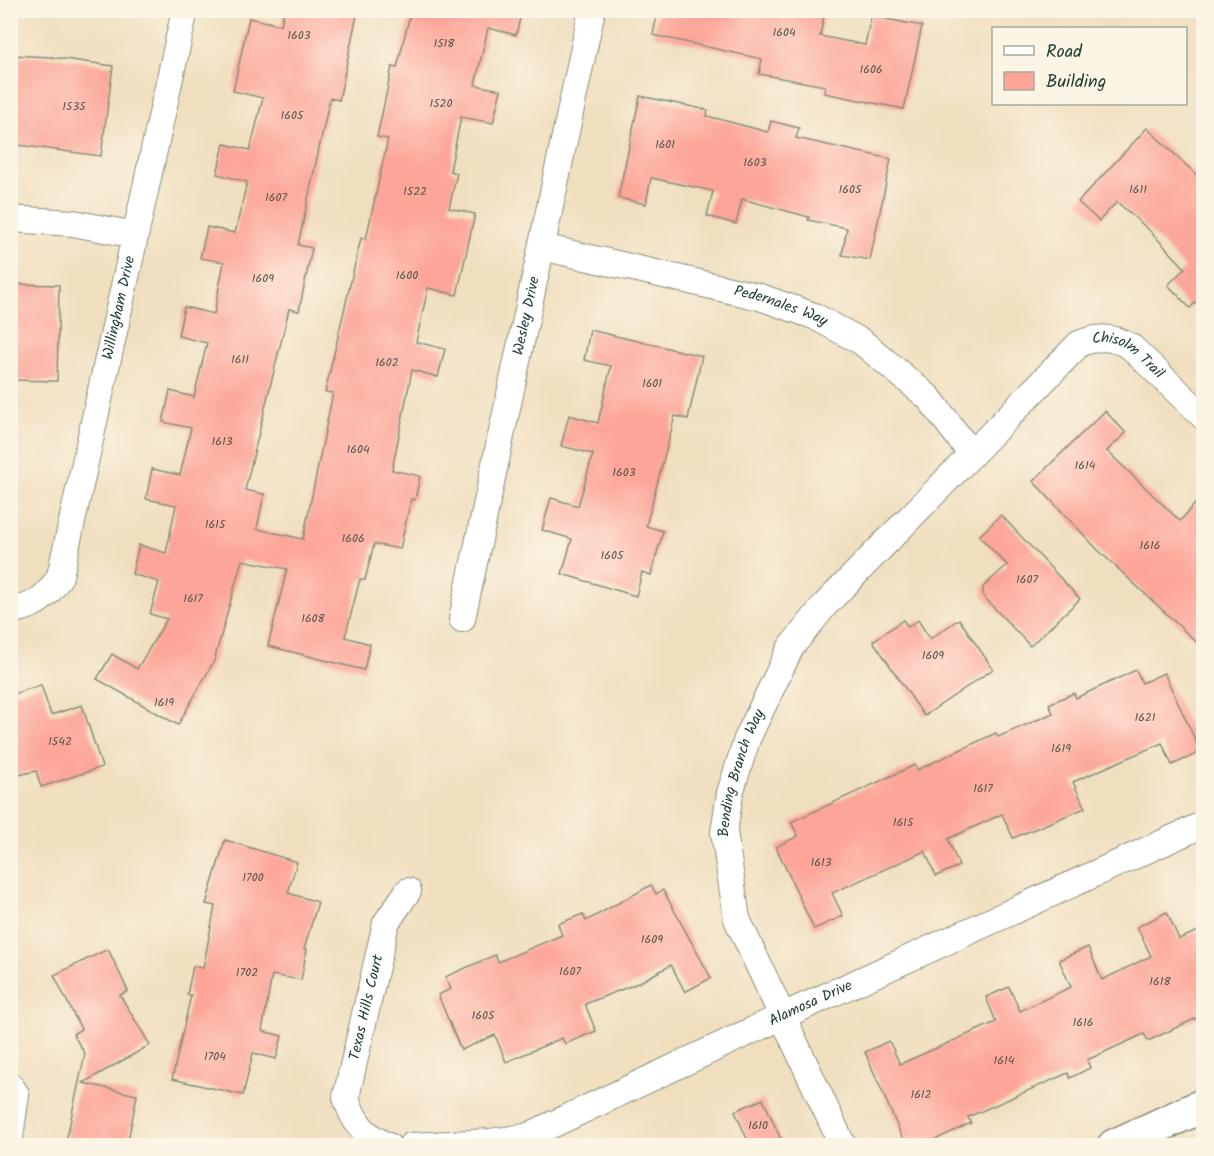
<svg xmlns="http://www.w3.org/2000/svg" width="1214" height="1156" viewBox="0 0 1214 1156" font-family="Kalam,sans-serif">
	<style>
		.building { fill: #fca598 }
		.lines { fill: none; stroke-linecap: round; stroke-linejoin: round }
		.street-casing { stroke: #888e7a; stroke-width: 28 }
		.secondary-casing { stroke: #888e7a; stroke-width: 36 }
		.street { stroke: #fff; stroke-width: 26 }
		.secondary { stroke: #fff; stroke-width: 33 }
		.labels { text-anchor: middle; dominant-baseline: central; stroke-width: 5; stroke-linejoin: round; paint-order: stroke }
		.number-label { font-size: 12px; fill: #56574d }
		.street-label { font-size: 15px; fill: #1f3d34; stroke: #fcf5e5 }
	</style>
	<rect width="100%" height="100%" fill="#fcf5e5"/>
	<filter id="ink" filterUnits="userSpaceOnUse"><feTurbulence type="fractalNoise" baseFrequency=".0167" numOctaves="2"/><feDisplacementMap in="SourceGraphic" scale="12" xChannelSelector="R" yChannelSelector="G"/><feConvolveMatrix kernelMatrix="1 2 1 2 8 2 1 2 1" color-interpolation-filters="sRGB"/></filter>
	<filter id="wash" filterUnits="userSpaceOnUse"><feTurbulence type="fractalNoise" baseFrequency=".008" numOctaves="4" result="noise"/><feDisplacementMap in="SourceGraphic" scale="24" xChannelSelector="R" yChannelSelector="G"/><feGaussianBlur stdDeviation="1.35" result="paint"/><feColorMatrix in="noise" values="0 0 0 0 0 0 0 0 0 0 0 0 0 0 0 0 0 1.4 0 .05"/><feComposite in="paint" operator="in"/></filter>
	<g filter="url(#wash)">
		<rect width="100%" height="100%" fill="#f0dfbf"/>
		<g id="blocks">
			<g class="building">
				<path d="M284 10H358L339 100 330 98 298 245 312 248 299 311 289 309 245 490 264 494 257 529 303 539 333 393 325 392 361 238 366 239 388 139 377 137 392 67 397 68 411 10H522L516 35 488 28 475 85 501 90 493 123 461 117 450 171 457 173 449 208 475 214 457 295 428 288 416 342 445 349 438 377 412 370 392 470 420 476 415 500 411 499 400 549 374 544 365 580 360 579 345 637 370 644 364 670 268 646 287 569 242 560 214 661 178 725 97 679 112 654 137 669 167 619 150 614 159 582 132 574 139 545 166 553 176 505 146 499 152 469 180 475 191 428 163 422 170 391 194 397 207 343 178 336 184 307 214 314 224 262 200 258 207 227 235 233 247 182 217 174 224 144 250 150 263 98 233 91 249 18 281 25Z"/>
				<path d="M658 10H825L820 36 865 45 871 16 922 26 904 109 824 93 825 86 759 74 762 59 653 35Z"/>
				<path d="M10 55 51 57 113 66 101 156 10 144Z"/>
				<path d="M640 96 708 110 707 116 768 132 771 121 799 128 796 138 891 159 870 260 842 255 847 228 808 220 809 217 742 199 736 224 707 216 713 191 651 178 646 204 618 198Z"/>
				<path d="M1147 128 1203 181V295L1190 308 1168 285 1185 268 1149 230 1117 202 1099 221 1078 202Z"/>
				<path d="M10 284 59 285 57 381 10 380Z"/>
				<path d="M590 330 702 356 688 419 675 416 646 526 663 531 651 575 642 572 636 596 562 574 572 539 542 530 551 498 578 506 593 454 561 446 569 415 598 423 611 366 584 360Z"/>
				<path d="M1105 411 1126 433 1107 451 1180 521 1203 495V648L1097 549 1033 481Z"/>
				<path d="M1001 515 1080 599 1030 646 983 596V587L1007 565 979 536Z"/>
				<path d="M959 619 993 669 924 716 873 641 903 620 908 627 918 620 930 639Z"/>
				<path d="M1136 670 1142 683 1164 673 1201 752 1172 765 1162 743 1073 782 1085 808 1013 838 1002 814 948 839 959 866 936 876 925 851 832 893 843 916 814 929 776 847 798 836 791 822 915 765 917 770 996 733 998 737 1053 713 1049 704 1074 693 1076 698Z"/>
				<path d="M41 685 51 715 82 705 102 767 41 787 36 771 10 777V695Z"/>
				<path d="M225 840 297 862 288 893 318 902 304 949H307L301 980 272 975 262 1031 282 1036 276 1059 253 1053 243 1095 172 1079 191 995H187L193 966 203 968 215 906 206 904Z"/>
				<path d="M651 885 656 894 663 890 711 978 685 992 671 965 638 983 585 1004 596 1031 565 1044 562 1038 506 1062 495 1035 461 1050 438 995 451 989 445 977 495 955 498 962 562 935 558 924 583 914 586 921Z"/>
				<path d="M1167 912 1179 939 1203 929V1015L1148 1041 1144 1034 1087 1060 1090 1068 1070 1078 1068 1073 968 1117 971 1123 922 1146H906L865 1052 889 1041 900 1064 996 1022 986 997 1009 987 1020 1011 1071 987 1059 960 1088 947 1102 980 1151 956 1137 927Z"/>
				<path d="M108 949 128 991 120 995 150 1045 83 1083 137 1095 127 1146H65L85 1054 73 1034 81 1029 54 975Z"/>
				<path d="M763 1099 784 1146H750L735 1111Z"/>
			</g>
		</g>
	</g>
	<g filter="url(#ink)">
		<use href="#blocks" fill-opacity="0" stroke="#888e7a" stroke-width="1.5"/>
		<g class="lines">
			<g class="street-casing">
				<g id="street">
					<path d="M10 219 73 223 135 235"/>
					<path id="s1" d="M542 247 760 297 814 316 862 342 929 398 970 452"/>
					<path id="s2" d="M10 610C34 609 49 595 60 576L185 10"/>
					<path id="s3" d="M462 619 592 10"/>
					<path d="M10 1086 16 1094 10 1137"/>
					<path id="s4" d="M388 1146C364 1136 353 1121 346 1097L386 923 408 891"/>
					<path id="s5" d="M411 1146 490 1142 526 1137 783 1016 1204 824"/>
					<path id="s6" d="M843 1146 737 919 724 832 730 793 747 739 791 647 825 605 1079 344C1098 336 1113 336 1131 347L1204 417"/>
				</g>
			</g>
			<g class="secondary-casing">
				<path id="secondary" d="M1114 1146 1204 1105"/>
			</g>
			<use href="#street" class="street"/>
			<use href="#secondary" class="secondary"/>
		</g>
	</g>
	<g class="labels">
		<g class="number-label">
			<text x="784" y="32">1604</text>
			<text x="299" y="35">1603</text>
			<text x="444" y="43">1518</text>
			<text x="871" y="69">1606</text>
			<text x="441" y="103">1520</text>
			<text x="74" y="106">1535</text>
			<text x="292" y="115">1605</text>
			<text x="665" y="144">1601</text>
			<text x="755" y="162">1603</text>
			<text x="850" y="189">1605</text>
			<text x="1138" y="189">1611</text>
			<text x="415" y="191">1522</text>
			<text x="276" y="197">1607</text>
			<text x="407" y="275">1600</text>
			<text x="263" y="278">1609</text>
			<text x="240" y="359">1611</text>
			<text x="387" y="362">1602</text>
			<text x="652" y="383">1601</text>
			<text x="222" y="441">1613</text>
			<text x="358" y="449">1604</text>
			<text x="1085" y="465">1614</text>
			<text x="624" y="472">1603</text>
			<text x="215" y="524">1615</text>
			<text x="353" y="538">1606</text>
			<text x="1150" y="545">1616</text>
			<text x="612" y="555">1605</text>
			<text x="1027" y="579">1607</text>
			<text x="193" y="598">1617</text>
			<text x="313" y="618">1608</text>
			<text x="933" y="655">1609</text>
			<text x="164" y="702">1619</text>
			<text x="1145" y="717">1621</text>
			<text x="60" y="741">1542</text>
			<text x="1061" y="748">1619</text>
			<text x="983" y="788">1617</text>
			<text x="903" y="822">1615</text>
			<text x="821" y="862">1613</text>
			<text x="253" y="877">1700</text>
			<text x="652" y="939">1609</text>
			<text x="570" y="971">1607</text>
			<text x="247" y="972">1702</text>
			<text x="1160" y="981">1618</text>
			<text x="483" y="1015">1605</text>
			<text x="1083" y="1022">1616</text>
			<text x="215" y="1056">1704</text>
			<text x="1004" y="1060">1614</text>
			<text x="921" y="1094">1612</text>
			<text x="758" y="1125">1610</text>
		</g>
		<g class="street-label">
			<text stroke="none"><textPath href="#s2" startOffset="338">Willingham Drive</textPath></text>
			<text stroke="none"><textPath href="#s1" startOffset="246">Pedernales Way</textPath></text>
			<text stroke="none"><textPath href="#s3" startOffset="310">Wesley Drive</textPath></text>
			<text stroke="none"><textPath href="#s6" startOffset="1010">Chisolm Trail</textPath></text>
			<text stroke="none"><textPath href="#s6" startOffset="400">Bending Branch Way</textPath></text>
			<text stroke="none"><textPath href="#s5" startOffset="430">Alamosa Drive</textPath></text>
			<text stroke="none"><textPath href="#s4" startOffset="159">Texas Hills Court</textPath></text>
		</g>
	</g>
	<rect width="1214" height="1156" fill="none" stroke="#fcf5e5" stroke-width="36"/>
	<rect x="992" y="27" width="195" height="78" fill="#fcf5e5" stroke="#a4ab9e" stroke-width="1.5"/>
	<rect x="1004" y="46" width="30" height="9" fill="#ffffff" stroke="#a4ab9e" stroke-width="1.5"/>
	<text x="1046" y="57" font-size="18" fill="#1f3d34">Road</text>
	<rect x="1004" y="72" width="30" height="18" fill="#fca598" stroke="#a4ab9e" stroke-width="1.5"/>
	<text x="1046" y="87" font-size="18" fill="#1f3d34">Building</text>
</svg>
